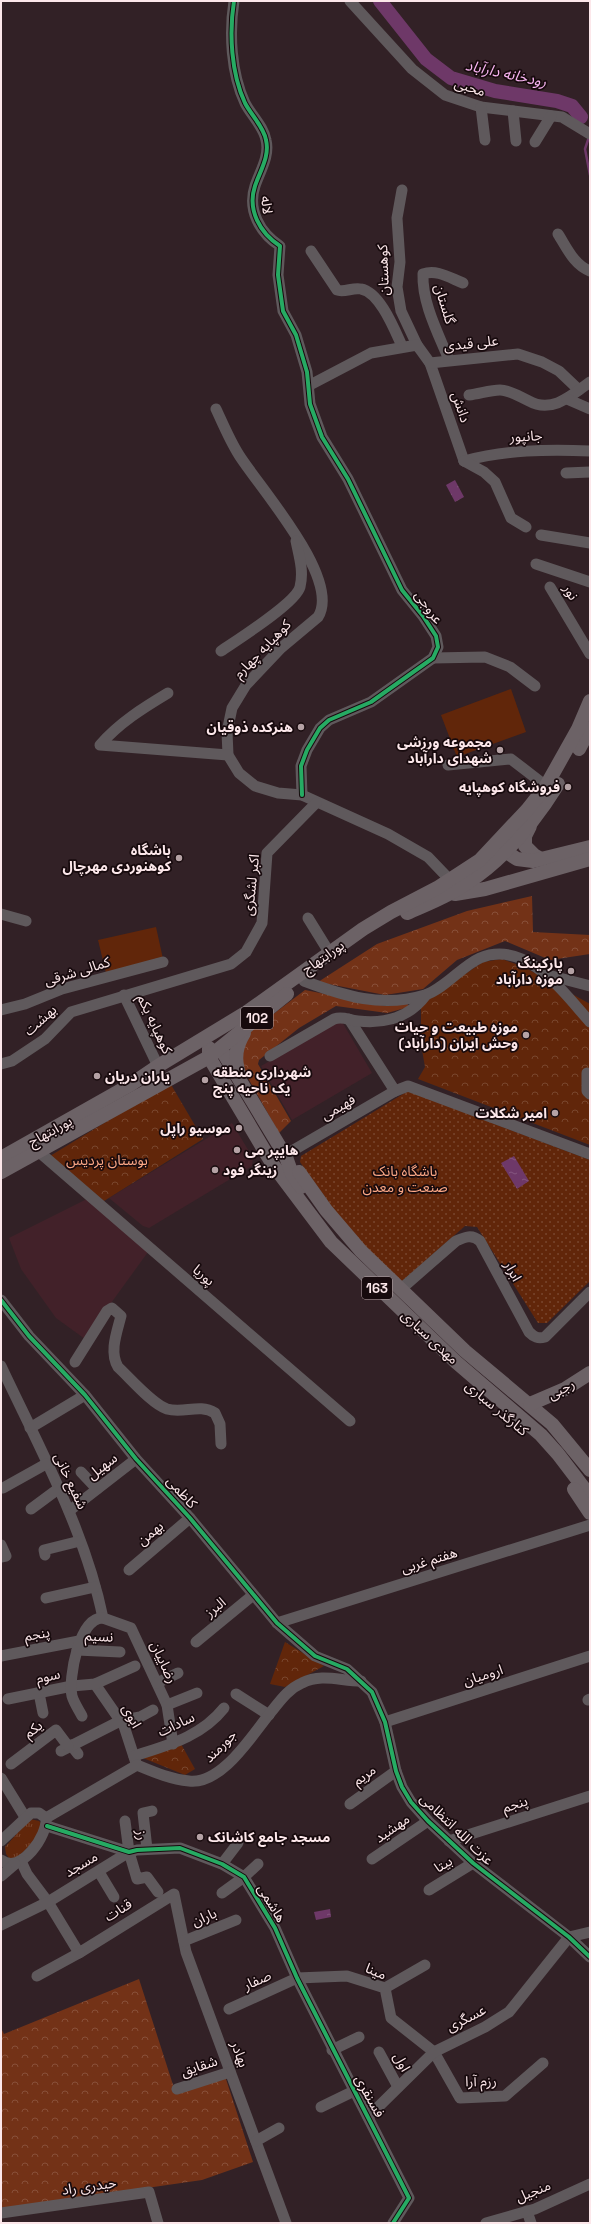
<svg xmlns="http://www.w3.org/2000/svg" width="591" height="2224" viewBox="0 0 591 2224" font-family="'Space Grotesk','Noto Sans Arabic',sans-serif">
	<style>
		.built { fill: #422129 }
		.grass { fill: url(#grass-tufts) }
		.forest { fill: url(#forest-crowns) }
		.park { fill: url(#park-crowns) }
		.garden { fill: url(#garden-dots) }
		.pitch { fill: #61260a }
		.water { fill: url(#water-ripples) }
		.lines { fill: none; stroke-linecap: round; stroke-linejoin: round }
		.stream { stroke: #6e3868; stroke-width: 2.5 }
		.river { stroke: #6e3868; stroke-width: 14 }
		.minor { stroke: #5f595c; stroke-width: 11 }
		.major { stroke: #6c6266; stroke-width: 14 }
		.cycleway-casing { stroke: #170a0d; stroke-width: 6 }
		.cycleway { stroke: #26ab63; stroke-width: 4 }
		.poi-dot { fill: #b5a2a5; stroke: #170a0d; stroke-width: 1.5 }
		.labels { text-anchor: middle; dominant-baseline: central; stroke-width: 3.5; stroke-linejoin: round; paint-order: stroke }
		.shield { fill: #170a0d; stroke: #b7a5a8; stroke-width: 1 }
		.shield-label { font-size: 13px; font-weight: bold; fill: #fce7ea }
		.street-label { font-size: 14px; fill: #fce7ea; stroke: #170a0d }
		.poi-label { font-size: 14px; font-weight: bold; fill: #fce7ea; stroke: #170a0d; text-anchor: end }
		.park-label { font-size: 14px; fill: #fda886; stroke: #170a0d }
		.water-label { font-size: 15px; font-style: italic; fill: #f8b4f1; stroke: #170a0d }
	</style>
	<defs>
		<pattern id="grass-tufts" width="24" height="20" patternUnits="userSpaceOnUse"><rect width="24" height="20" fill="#61260a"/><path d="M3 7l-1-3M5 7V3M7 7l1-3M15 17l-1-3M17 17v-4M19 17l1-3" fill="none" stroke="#79462e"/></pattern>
		<pattern id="forest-crowns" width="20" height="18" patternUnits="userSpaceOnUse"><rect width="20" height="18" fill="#733217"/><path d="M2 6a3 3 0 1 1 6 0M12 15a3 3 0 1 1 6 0" fill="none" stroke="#885039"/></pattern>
		<pattern id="park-crowns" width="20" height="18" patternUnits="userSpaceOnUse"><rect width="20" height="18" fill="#61260a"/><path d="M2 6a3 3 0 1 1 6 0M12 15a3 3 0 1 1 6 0" fill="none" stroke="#79462e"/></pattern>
		<pattern id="garden-dots" width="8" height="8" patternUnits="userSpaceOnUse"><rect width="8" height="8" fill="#61260a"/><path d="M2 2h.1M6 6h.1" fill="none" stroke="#79462e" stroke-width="1.8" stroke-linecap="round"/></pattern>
		<pattern id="water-ripples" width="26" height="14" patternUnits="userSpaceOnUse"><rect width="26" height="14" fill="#6e3868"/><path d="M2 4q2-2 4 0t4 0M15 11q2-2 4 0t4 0" fill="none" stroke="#84557e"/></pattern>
	</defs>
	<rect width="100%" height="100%" fill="#322126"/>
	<g class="built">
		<path d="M341 1020 372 1073 292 1120 261 1066Z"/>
		<path d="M232 1123 253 1158 252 1166 149 1228 143 1226 109 1198Z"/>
		<path d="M87 1199 148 1252 85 1339 56 1318 21 1269 9 1238Z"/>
	</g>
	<path class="grass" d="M30 1819 39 1821 42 1824C40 1838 25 1850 16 1859L9 1858 6 1854 5 1847Z"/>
	<g class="forest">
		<path d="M532 896 533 932 590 935V954L550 960 505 941 457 960 423 989 385 995 318 982 377 944 467 911Z"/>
		<path d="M305 990 386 1006 407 1003 409 1007 387 1013 336 1006 299 1028 259 1060 258 1064 291 1121 279 1133 244 1071 239 1054 251 1031Z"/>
		<path d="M139 1979 175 2091 225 2076 253 2162 202 2180 1 2209V2028L4 2034Z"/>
	</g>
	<g class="park">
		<path d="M502 959 524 967 590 1004V1145L418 1079 425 1067 421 1044V1008L431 997 483 962Z"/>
		<path d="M170 1083 203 1139 104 1201 50 1156Z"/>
		<path d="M285 1642 324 1666 285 1687 270 1684Z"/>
		<path d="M181 1744 195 1769 185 1775 143 1758Z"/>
	</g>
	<path class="garden" d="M408 1091 590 1160V1281L547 1323H538L477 1227 465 1226 400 1283 350 1232 300 1162 301 1156Z"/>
	<g class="pitch">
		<path d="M511 689 526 732 457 757 441 715Z"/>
		<path d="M156 927 163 959 106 973 98 940Z"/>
	</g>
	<g class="water">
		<path d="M455 480 464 497 455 502 446 485Z"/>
		<path d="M514 1156 529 1181 517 1189 501 1163Z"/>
		<path d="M330 1909 331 1917 316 1920 314 1912Z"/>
	</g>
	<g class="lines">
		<path class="stream" d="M589 137 585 149 590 175"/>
		<path class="river" d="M380 1 426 59 451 78 495 91 557 101 572 106 581 117"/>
		<g class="minor">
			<path d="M234 1C229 33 231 73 245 103 251 115 264 127 266 140 270 156 260 171 255 186 247 210 260 233 280 246L278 275 283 311 296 335 307 372 310 404 322 437 348 479 402 590 423 616 436 636 438 647 433 658 371 702 329 720 320 728 307 750 301 766 302 795"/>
			<path d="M350 1 412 69 445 95 481 107 562 117 590 134"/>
			<path d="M481 107 485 140"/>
			<path d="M513 111 516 141"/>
			<path d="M535 142 551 116"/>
			<path d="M402 190 397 218 400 262 397 287 401 311 417 345"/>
			<path d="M558 234C567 248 574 265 590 271"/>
			<path d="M311 251 337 290C344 293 353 287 361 289 380 292 395 331 402 346"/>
			<path d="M449 360C438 333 422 303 423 274 437 269 450 278 463 283"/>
			<path d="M430 363 464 461"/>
			<path d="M310 385 371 353 417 345 430 363 518 354 542 362 559 371 579 390"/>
			<path d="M469 395C479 394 490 390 500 390 510 390 520 397 529 401 552 414 572 395 590 382"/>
			<path d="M567 399 590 409"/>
			<path d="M216 409C223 424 230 441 239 455 259 487 342 579 318 617L281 648 246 685 232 708 227 732 228 755 239 773 255 786 278 793 302 795 388 834 428 857 450 880"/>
			<path d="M464 461C506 450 547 449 590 451"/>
			<path d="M464 461 484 472 495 482 511 518 526 527"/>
			<path d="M566 473 590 472"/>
			<path d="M541 535 590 543"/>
			<path d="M536 564 590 582"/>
			<path d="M550 587 590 654"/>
			<path d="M221 651C237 640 296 603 300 587 304 571 299 556 296 541"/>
			<path d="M433 658 485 657 510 667 535 686"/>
			<path d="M168 693C143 708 119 723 100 745L228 755"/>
			<path d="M448 765 511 759 546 786"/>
			<path d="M1 914 26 921"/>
			<path d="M308 918 329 952"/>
			<path d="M548 975 590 986"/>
			<path d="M304 981C344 996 382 1008 425 995 444 989 462 966 480 958 526 939 564 993 590 1022"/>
			<path d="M124 995 158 1066"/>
			<path d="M1 1010 25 1004 62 989 163 962"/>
			<path d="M349 1019 395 1091"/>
			<path d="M270 1056 334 1019C343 1016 348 1020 358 1021 386 1024 409 1018 426 995"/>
			<path d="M1 1064 12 1061 45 1039 71 1012 231 964 246 952 262 923 267 853 316 803"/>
			<path d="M587 1073V1091L590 1094"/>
			<path d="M38 1151 350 1421"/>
			<path d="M285 1155 395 1091 408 1086 590 1154"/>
			<path d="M401 1289 456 1241C465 1237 472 1234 480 1241L529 1332C534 1337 538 1339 545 1337L590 1292"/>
			<path d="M1 1300 29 1336 85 1395 136 1459 190 1518 277 1623 315 1656 347 1669 372 1692 385 1722 396 1771 402 1787 411 1802 428 1821 473 1863 569 1937 590 1957"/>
			<path d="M75 1362 107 1311 112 1308 121 1316C117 1332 109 1352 118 1367 130 1378 152 1404 167 1409 184 1414 199 1403 215 1413L220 1424 221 1444"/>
			<path d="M1 1366C39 1447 85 1530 103 1618L131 1628 167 1705 173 1744"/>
			<path d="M30 1428 85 1395"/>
			<path d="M81 1472 97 1489"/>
			<path d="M3 1488 46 1464"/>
			<path d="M31 1509 58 1489"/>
			<path d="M69 1511 136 1459"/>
			<path d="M1 1545 6 1556 1 1557"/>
			<path d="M45 1555 44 1550 80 1541"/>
			<path d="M129 1570 190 1518"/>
			<path d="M46 1598 95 1587"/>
			<path d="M277 1623 590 1525"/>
			<path d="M196 1642 253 1595"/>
			<path d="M77 1650 120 1652"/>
			<path d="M1 1656 79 1641"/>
			<path d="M157 1683 178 1673"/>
			<path d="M95 1684 124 1726 136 1763"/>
			<path d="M39 1693 43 1713"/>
			<path d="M236 1694 269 1715"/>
			<path d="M8 1699 72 1686 95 1684 135 1666"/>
			<path d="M588 1700 590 1699"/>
			<path d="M167 1705 197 1693"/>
			<path d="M82 1716C79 1710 74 1703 72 1696 68 1679 79 1617 103 1618"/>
			<path d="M385 1722 590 1656"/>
			<path d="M71 1745 78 1754"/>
			<path d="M61 1751 120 1721 140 1717 153 1710"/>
			<path d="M134 1756C168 1745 201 1737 224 1708"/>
			<path d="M11 1764 56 1730 68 1746"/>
			<path d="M1 1778 25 1817"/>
			<path d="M350 1804 396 1771"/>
			<path d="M46 1818 137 1765C154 1772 170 1779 189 1781 222 1785 252 1735 271 1712 280 1701 288 1689 302 1683 322 1673 340 1681 361 1681"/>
			<path d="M125 1821 129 1852 137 1879 147 1877 158 1892"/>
			<path d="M47 1826 129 1852 137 1850 180 1848 222 1864 244 1877 275 1928 297 1978 409 2198 393 2223"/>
			<path d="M1 1841 31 1813H39L46 1818C48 1835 21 1875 1 1860"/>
			<path d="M449 1841 590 1796"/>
			<path d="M147 1849 143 1813 152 1811"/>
			<path d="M372 1859 428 1821"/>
			<path d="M21 1861 27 1874 48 1902 79 1953 174 1894 186 1952 286 2223"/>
			<path d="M222 1864 238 1843"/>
			<path d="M99 1872 114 1897"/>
			<path d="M1 1876 15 1864"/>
			<path d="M429 1890 473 1863"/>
			<path d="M222 1893 244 1877 258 1864"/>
			<path d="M1 1925 48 1902 129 1852"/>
			<path d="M184 1941 236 1920"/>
			<path d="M37 1976 79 1953"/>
			<path d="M385 1988 425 1965"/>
			<path d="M229 2009 297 1978 347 1976 385 1988 391 2018 434 2052 460 2098 505 2096 543 2063"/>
			<path d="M332 2050 359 2037"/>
			<path d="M379 2052 398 2087"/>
			<path d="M177 2089 230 2072"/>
			<path d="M321 2107 354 2091"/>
			<path d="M368 2117 434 2052 485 2027 509 2012 569 1937 590 1932"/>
			<path d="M256 2141 279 2128"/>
			<path d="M527 2211 531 2223"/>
			<path d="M1 2213 149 2192 158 2223"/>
			<path d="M486 2223 535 2209 590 2184"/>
		</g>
		<g class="major">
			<path d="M579 749 590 728"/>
			<path d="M530 826 525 836V846L534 855 541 859"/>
			<path d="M505 851 517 859 533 861 590 847"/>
			<path d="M455 894 485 889 590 859"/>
			<path d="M407 913C427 904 449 896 467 883 504 859 535 821 558 784"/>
			<path d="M209 1048V1057L273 1165 331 1242 456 1362 541 1435 558 1454 590 1496"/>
			<path d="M221 1049 286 1157 292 1174 301 1187"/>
			<path d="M239 1074C234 1058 236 1046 244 1033"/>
			<path d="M1 1158 130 1085 158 1066 247 1012 363 929 391 912 437 888 480 860 527 810 546 786 578 729 590 701"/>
			<path d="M1 1172 209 1057 287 994"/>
			<path d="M299 1172 326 1210 361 1251 465 1351 552 1424 590 1470"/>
			<path d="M530 1404 565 1389 590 1373"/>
			<path d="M574 1489 590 1513"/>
		</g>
		<g class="cycleway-casing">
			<g id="cycleway">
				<path d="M234 1C229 33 231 73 245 103 251 115 264 127 266 140 270 156 260 171 255 186 247 210 260 233 280 246L278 275 283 311 296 335 307 372 310 404 322 437 348 479 402 590 423 616 436 636 438 647 433 658 371 702 329 720 320 728 307 750 301 766 302 795"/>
				<path d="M1 1300 29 1336 85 1395 136 1459 190 1518 277 1623 315 1656 347 1669 372 1692 385 1722 396 1771 402 1787 411 1802 428 1821 473 1863 569 1937 590 1957"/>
				<path d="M47 1826 129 1852 137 1850 180 1848 222 1864 244 1877 275 1928 297 1978 409 2198 393 2223"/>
			</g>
		</g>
		<use href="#cycleway" class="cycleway"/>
	</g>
	<g class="poi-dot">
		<circle cx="301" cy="727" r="4"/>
		<circle cx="500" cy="750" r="4"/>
		<circle cx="568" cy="787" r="4"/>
		<circle cx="179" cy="858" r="4"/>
		<circle cx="571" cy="971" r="4"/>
		<circle cx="526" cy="1035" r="4"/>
		<circle cx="97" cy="1076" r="4"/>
		<circle cx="205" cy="1080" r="4"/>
		<circle cx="555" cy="1113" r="4"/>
		<circle cx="239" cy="1128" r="4"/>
		<circle cx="237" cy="1150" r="4"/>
		<circle cx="215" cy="1170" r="4"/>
		<circle cx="200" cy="1837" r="4"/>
	</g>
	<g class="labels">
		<g class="shield">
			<rect x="241" y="1007" width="32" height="22" rx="3"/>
			<rect x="362" y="1277" width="30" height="22" rx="3"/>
		</g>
		<g class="shield-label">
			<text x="257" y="1018">102</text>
			<text x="377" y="1288">163</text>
		</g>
		<g class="street-label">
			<text transform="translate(470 87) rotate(18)">محبی</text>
			<text transform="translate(267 205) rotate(83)">لاله</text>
			<text transform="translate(383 270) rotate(-92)">کوهستان</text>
			<text transform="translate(445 304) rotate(73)">گلستان</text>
			<text transform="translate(471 343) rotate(-6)">علی قیدی</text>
			<text transform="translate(461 407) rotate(71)">دانش</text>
			<text transform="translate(526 436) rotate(-3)">جانپور</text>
			<text transform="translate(571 592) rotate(59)">نور</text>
			<text transform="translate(429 607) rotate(54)">عروجی</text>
			<text transform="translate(262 649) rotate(-46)">کوهپایه چهارم</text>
			<text transform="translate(251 885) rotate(-84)">اکبر لشگری</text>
			<text transform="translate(323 957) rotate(-35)">پورابتهاج</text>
			<text transform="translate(77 971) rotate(-17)">کمالی شرقی</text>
			<text transform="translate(40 1020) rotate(-42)">بهشت</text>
			<text transform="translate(155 1024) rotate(65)">کوهپایه یکم</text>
			<text transform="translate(338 1107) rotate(-30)">فهیمی</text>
			<text transform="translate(50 1131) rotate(-29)">پورابتهاج</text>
			<text transform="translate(513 1271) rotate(62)">ابرار</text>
			<text transform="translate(204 1275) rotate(41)">پوریا</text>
			<text transform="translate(430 1337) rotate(43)">مهدی سباری</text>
			<text transform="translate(561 1389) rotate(-28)">رجبی</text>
			<text transform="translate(497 1408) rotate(40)">کنارگذر سباری</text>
			<text transform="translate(102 1466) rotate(-38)">سهیل</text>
			<text transform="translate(71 1481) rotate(65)">شفیع خانی</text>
			<text transform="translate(182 1492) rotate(48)">کاظمی</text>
			<text transform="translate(150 1533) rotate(-40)">بهمن</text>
			<text transform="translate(429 1560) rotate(-17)">هفتم غربی</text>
			<text transform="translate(215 1607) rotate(-39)">البرز</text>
			<text transform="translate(37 1634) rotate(-11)">پنجم</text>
			<text transform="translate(99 1636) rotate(3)">نسیم</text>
			<text transform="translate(164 1662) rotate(65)">رضاییان</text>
			<text transform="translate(483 1675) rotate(-18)">ارومیان</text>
			<text transform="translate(48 1676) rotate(-13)">سوم</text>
			<text transform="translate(132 1716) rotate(62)">ابوی</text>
			<text transform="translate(176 1724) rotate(-25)">سادات</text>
			<text transform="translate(33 1729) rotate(-37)">یکم</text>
			<text transform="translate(220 1746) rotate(-45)">جورمند</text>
			<text transform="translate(364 1775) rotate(-36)">مریم</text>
			<text transform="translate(515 1804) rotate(-18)">پنجم</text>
			<text transform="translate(392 1828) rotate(-35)">مهشید</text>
			<text transform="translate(457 1829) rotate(44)">عزت الله انتظامی</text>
			<text transform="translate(142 1835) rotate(82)">رز</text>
			<text transform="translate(81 1864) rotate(-31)">مسجد</text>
			<text transform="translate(443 1864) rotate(-32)">بیتا</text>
			<text transform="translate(272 1903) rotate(59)">هاشمی</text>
			<text transform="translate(118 1910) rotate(-32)">قنات</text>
			<text transform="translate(204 1917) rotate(-23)">باران</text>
			<text transform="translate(376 1971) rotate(23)">مینا</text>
			<text transform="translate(257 1980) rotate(-24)">صفار</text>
			<text transform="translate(466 2018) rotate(-27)">عسگری</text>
			<text transform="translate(240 2054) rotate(70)">بهادر</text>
			<text transform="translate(402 2062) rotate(61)">اول</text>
			<text transform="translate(199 2066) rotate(-18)">شقایق</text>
			<text transform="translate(481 2081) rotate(-1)">رزم آرا</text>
			<text transform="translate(370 2096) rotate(61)">فسنقری</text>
			<text transform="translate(89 2186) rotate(-8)">حیدری راد</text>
			<text transform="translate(533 2191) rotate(-22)">منجیل</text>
		</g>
		<g class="poi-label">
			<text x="293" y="727">هنرکده ذوقیان</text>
			<text x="492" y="742">مجموعه ورزشی<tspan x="492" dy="16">شهدای دارآباد</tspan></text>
			<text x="560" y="787">فروشگاه کوهپایه</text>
			<text x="171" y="850">باشگاه<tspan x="171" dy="16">کوهنوردی مهرچال</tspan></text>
			<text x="563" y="963">پارکینگ<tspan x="563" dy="16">موزه دارآباد</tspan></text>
			<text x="518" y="1027">موزه طبیعت و حیات<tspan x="518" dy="16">وحش ایران (دارآباد)</tspan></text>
			<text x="213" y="1072" text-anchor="start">شهرداری منطقه<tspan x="213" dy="16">یک ناحیه پنج</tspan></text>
			<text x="105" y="1076" text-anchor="start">یاران دریان</text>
			<text x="547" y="1113">امیر شکلات</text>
			<text x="231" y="1128">موسیو راپل</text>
			<text x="245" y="1150" text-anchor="start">هایپر می</text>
			<text x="223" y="1170" text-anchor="start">زینگر فود</text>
			<text x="208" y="1837" text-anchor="start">مسجد جامع کاشانک</text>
		</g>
		<g class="park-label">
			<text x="107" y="1160">بوستان پردیس</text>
			<text x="405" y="1171">باشگاه بانک<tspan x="405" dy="16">صنعت و معدن</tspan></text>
		</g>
		<g class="water-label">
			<text transform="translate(506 73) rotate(12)">رودخانه دارآباد</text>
		</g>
	</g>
	<rect width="591" height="2224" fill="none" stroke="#fce7ea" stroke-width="4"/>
</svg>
